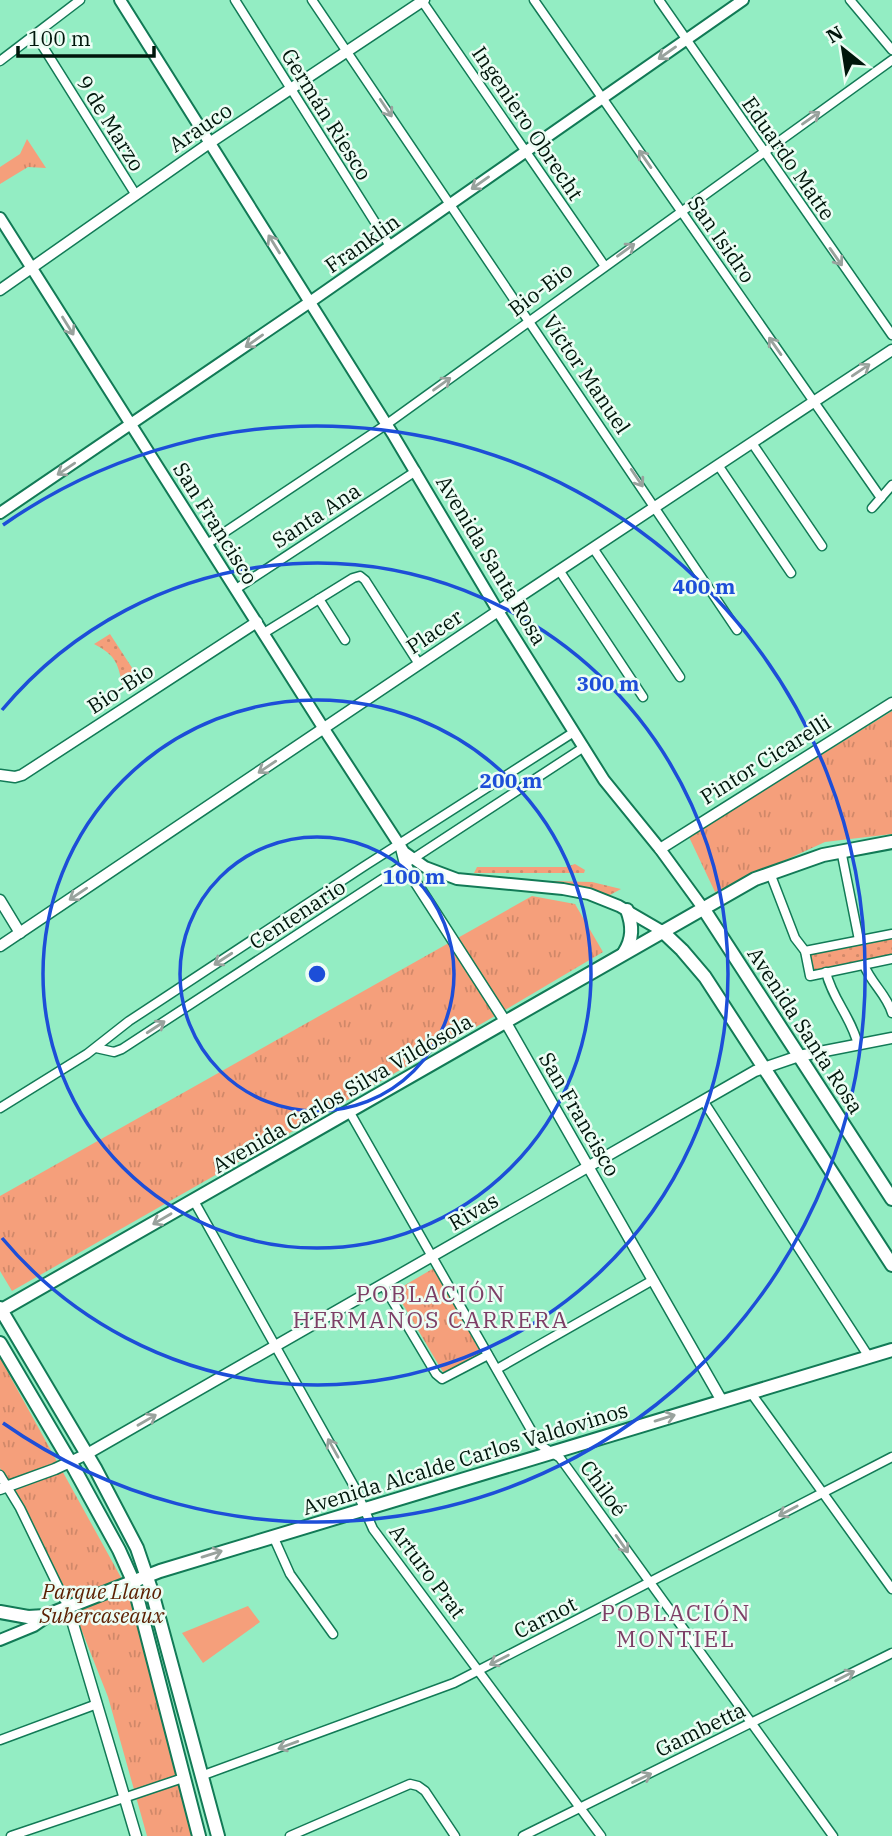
<svg xmlns="http://www.w3.org/2000/svg" width="892" height="1836" viewBox="0 0 892 1836" font-family="'IBM Plex Serif',serif">
	<style>
		.grass { fill: url(#grass-dots) }
		.park { fill: url(#park-tufts) }
		.pitch { fill: #f59f7b }
		.lines { fill: none; stroke-linecap: round; stroke-linejoin: round }
		.minor-casing { stroke: #127a56; stroke-width: 11 }
		.tertiary-casing { stroke: #127a56; stroke-width: 13 }
		.secondary-casing { stroke: #127a56; stroke-width: 14 }
		.primary-casing { stroke: #127a56; stroke-width: 16 }
		.minor { stroke: #fff; stroke-width: 8 }
		.tertiary { stroke: #fff; stroke-width: 10 }
		.secondary { stroke: #fff; stroke-width: 10 }
		.primary { stroke: #fff; stroke-width: 12 }
		.oneway { stroke: #99a29d }
		.ring { fill: none; stroke: #1d4ed8; stroke-width: 3.5 }
		.labels { text-anchor: middle; dominant-baseline: central; stroke-width: 5; stroke-linejoin: round; paint-order: stroke }
		.street-label { font-size: 21px; fill: #00160b; stroke: #ecfdf4 }
		.park-label { font-size: 21px; font-style: italic; fill: #5a1f01; stroke: #ecfdf4 }
		.neighbourhood-label { font-size: 23px; letter-spacing: 2px; fill: #7d3f66; stroke: #ecfdf4 }
		.centre { fill: #1d4ed8; stroke: #ecfdf4; stroke-width: 3.5 }
		.ring-label { font-size: 21px; text-anchor: middle; font-weight: bold; fill: #1d4ed8; stroke: #ecfdf4; stroke-width: 5; stroke-linejoin: round; paint-order: stroke }
	</style>
	<defs>
		<pattern id="grass-dots" width="8" height="8" patternUnits="userSpaceOnUse" patternTransform="scale(1.75)"><rect width="8" height="8" fill="#f59f7b"/><path d="M2 2h.1M6 6h.1" fill="none" stroke="#d08869" stroke-width="1.8" stroke-linecap="round"/></pattern>
		<pattern id="park-tufts" width="24" height="20" patternUnits="userSpaceOnUse" patternTransform="scale(1.75)"><rect width="24" height="20" fill="#f59f7b"/><path d="M3 7l-1-3M5 7V3M7 7l1-3M15 17l-1-3M17 17v-4M19 17l1-3" fill="none" stroke="#d08869"/></pattern>
	</defs>
	<rect width="100%" height="100%" fill="#93edc3"/>
	<g class="grass">
		<path d="M110 634 138 677 123 688C118 664 117 656 94 644Z"/>
		<path d="M575 864 585 870 584 873H474L477 867H566Z"/>
		<path d="M552 881 592 882 621 889 608 896 548 884Z"/>
		<path d="M892 936V958L811 974 807 953Z"/>
	</g>
	<g class="park">
		<path d="M27 139 46 168 28 167 0 184V167L20 154Z"/>
		<path d="M892 711V834L825 842 715 892 689 837Z"/>
		<path d="M532 896 575 904 603 952 488 1020 12 1291 0 1271V1196Z"/>
		<path d="M434 1268 481 1353 444 1374 395 1291Z"/>
		<path d="M0 1358 129 1592 193 1836H147L108 1697 76 1616 18 1497 0 1468Z"/>
	</g>
	<path class="pitch" d="M248 1606 260 1622 203 1663 182 1633Z"/>
	<g class="lines">
		<g class="minor-casing">
			<g id="minor">
				<path d="M235 0 390 246"/>
				<path d="M312 0 737 630"/>
				<path d="M534 0 881 498"/>
				<path d="M659 0 892 335"/>
				<path d="M850 0 892 50"/>
				<path d="M422 1 604 265"/>
				<path d="M35 34 136 195"/>
				<path d="M0 61 80 0"/>
				<path d="M752 443 822 546"/>
				<path d="M718 465 791 573"/>
				<path d="M872 508 892 485"/>
				<path d="M207 544 387 424 892 60"/>
				<path d="M593 548 680 677"/>
				<path d="M559 570 643 697"/>
				<path d="M236 589 416 471"/>
				<path d="M319 599 345 640"/>
				<path d="M264 633 353 578 360 576 365 580 419 664"/>
				<path d="M841 850 859 940"/>
				<path d="M770 873 795 938 805 951 810 976 892 959"/>
				<path d="M805 951 892 934"/>
				<path d="M864 965C871 983 887 995 892 1013"/>
				<path d="M826 972C832 999 852 1018 858 1045"/>
				<path d="M96 1048 114 1052 122 1049 584 747"/>
				<path d="M704 1102 869 1357"/>
				<path d="M0 1108 87 1054 129 1021 363 867 574 732"/>
				<path d="M349 1111 539 1444 560 1458 566 1466 833 1836"/>
				<path d="M194 1201 355 1488 373 1529 601 1836"/>
				<path d="M383 1285 436 1374 442 1379 488 1355"/>
				<path d="M497 1369 653 1280"/>
				<path d="M751 1393 892 1589"/>
				<path d="M0 1475 20 1508 68 1607"/>
				<path d="M273 1536 290 1574 333 1634"/>
				<path d="M0 1740 97 1704"/>
				<path d="M201 1776 454 1683 892 1457"/>
				<path d="M11 1836 183 1778"/>
				<path d="M290 1836 410 1784 418 1786 425 1791 455 1836"/>
				<path d="M523 1836 892 1653"/>
			</g>
		</g>
		<g class="tertiary-casing">
			<g id="tertiary">
				<path d="M0 290 211 142 424 0"/>
				<path d="M0 775 15 777 22 775 257 622"/>
				<path d="M401 848 405 864 411 875 505 1021 722 1401"/>
				<path d="M660 849 892 703"/>
				<path d="M0 900 20 933"/>
				<path d="M0 946 498 611 892 350"/>
				<path d="M0 1489 55 1469 87 1454 755 1071 799 1056 892 1038"/>
				<path d="M68 1607 136 1836"/>
			</g>
		</g>
		<g class="secondary-casing">
			<g id="secondary">
				<path d="M120 0 392 433 498 611 604 780 660 849 703 908"/>
				<path d="M0 218 324 729 404 852 425 867 457 879 563 889 589 894 619 906 662 931"/>
				<path d="M0 513 310 302 743 0"/>
				<path d="M0 1640 34 1626 50 1615"/>
			</g>
		</g>
		<g class="primary-casing">
			<g id="primary">
				<path d="M703 908 892 1199"/>
				<path d="M662 931 682 950 705 977 892 1265"/>
				<path d="M624 953C633 939 633 926 627 910"/>
				<path d="M0 1308 95 1468 137 1548 152 1592 218 1836"/>
				<path d="M0 1311 755 879 823 855 892 842"/>
				<path d="M0 1343 75 1470 119 1550 133 1581 199 1836"/>
				<path d="M0 1612 28 1617 45 1616 160 1571 892 1350"/>
			</g>
		</g>
		<use href="#minor" class="minor"/>
		<use href="#tertiary" class="tertiary"/>
		<use href="#secondary" class="secondary"/>
		<use href="#primary" class="primary"/>
	</g>
	<defs><path id="oneway-shaft" d="M-6 0H5M1.5-3L5.5 0L1.5 3" fill="none" stroke-width="1.6" stroke-linecap="round" stroke-linejoin="round" transform="scale(1.75)"/></defs>
	<g class="oneway">
		<use href="#oneway-shaft" transform="translate(667 53) rotate(145)"/>
		<use href="#oneway-shaft" transform="translate(386 108) rotate(56)"/>
		<use href="#oneway-shaft" transform="translate(811 118) rotate(-35)"/>
		<use href="#oneway-shaft" transform="translate(645 159) rotate(-125)"/>
		<use href="#oneway-shaft" transform="translate(480 183) rotate(145)"/>
		<use href="#oneway-shaft" transform="translate(274 244) rotate(-122)"/>
		<use href="#oneway-shaft" transform="translate(626 250) rotate(-36)"/>
		<use href="#oneway-shaft" transform="translate(836 257) rotate(55)"/>
		<use href="#oneway-shaft" transform="translate(68 326) rotate(58)"/>
		<use href="#oneway-shaft" transform="translate(254 341) rotate(145)"/>
		<use href="#oneway-shaft" transform="translate(775 346) rotate(-125)"/>
		<use href="#oneway-shaft" transform="translate(861 370) rotate(-34)"/>
		<use href="#oneway-shaft" transform="translate(442 384) rotate(-36)"/>
		<use href="#oneway-shaft" transform="translate(66 469) rotate(146)"/>
		<use href="#oneway-shaft" transform="translate(637 478) rotate(56)"/>
		<use href="#oneway-shaft" transform="translate(267 767) rotate(146)"/>
		<use href="#oneway-shaft" transform="translate(78 894) rotate(146)"/>
		<use href="#oneway-shaft" transform="translate(223 959) rotate(147)"/>
		<use href="#oneway-shaft" transform="translate(156 1027) rotate(-33)"/>
		<use href="#oneway-shaft" transform="translate(162 1219) rotate(150)"/>
		<use href="#oneway-shaft" transform="translate(665 1418) rotate(-17)"/>
		<use href="#oneway-shaft" transform="translate(147 1420) rotate(-30)"/>
		<use href="#oneway-shaft" transform="translate(333 1448) rotate(-119)"/>
		<use href="#oneway-shaft" transform="translate(788 1511) rotate(152)"/>
		<use href="#oneway-shaft" transform="translate(622 1544) rotate(55)"/>
		<use href="#oneway-shaft" transform="translate(212 1554) rotate(-17)"/>
		<use href="#oneway-shaft" transform="translate(499 1660) rotate(153)"/>
		<use href="#oneway-shaft" transform="translate(845 1676) rotate(-27)"/>
		<use href="#oneway-shaft" transform="translate(288 1745) rotate(160)"/>
		<use href="#oneway-shaft" transform="translate(642 1778) rotate(-26)"/>
	</g>
	<g class="ring">
		<circle cx="317" cy="974" r="137"/>
		<circle cx="317" cy="974" r="274"/>
		<path d="M2 710A411 411 0 1 1 2 1238"/>
		<path d="M3 525A548 548 0 1 1 3 1423"/>
	</g>
	<g class="labels">
		<g class="street-label">
			<text transform="translate(327 114) rotate(58)">Germán Riesco</text>
			<text transform="translate(111 123) rotate(58)">9 de Marzo</text>
			<text transform="translate(528 123) rotate(56)">Ingeniero Obrecht</text>
			<text transform="translate(200 127) rotate(-34)">Arauco</text>
			<text transform="translate(789 158) rotate(55)">Eduardo Matte</text>
			<text transform="translate(722 239) rotate(55)">San Isidro</text>
			<text transform="translate(362 243) rotate(-35)">Franklin</text>
			<text transform="translate(540 289) rotate(-37)">Bio-Bio</text>
			<text transform="translate(587 374) rotate(56)">Víctor Manuel</text>
			<text transform="translate(316 515) rotate(-33)">Santa Ana</text>
			<text transform="translate(216 523) rotate(58)">San Francisco</text>
			<text transform="translate(492 560) rotate(59)">Avenida Santa Rosa</text>
			<text transform="translate(434 631) rotate(-34)">Placer</text>
			<text transform="translate(120 688) rotate(-33)">Bio-Bio</text>
			<text transform="translate(765 759) rotate(-32)">Pintor Cicarelli</text>
			<text transform="translate(297 914) rotate(-33)">Centenario</text>
			<text transform="translate(806 1030) rotate(57)">Avenida Santa Rosa</text>
			<text transform="translate(342 1093) rotate(-30)">Avenida Carlos Silva Vildósola</text>
			<text transform="translate(580 1114) rotate(60)">San Francisco</text>
			<text transform="translate(473 1211) rotate(-30)">Rivas</text>
			<text transform="translate(465 1458) rotate(-17)">Avenida Alcalde Carlos Valdovinos</text>
			<text transform="translate(604 1488) rotate(54)">Chiloé</text>
			<text transform="translate(428 1571) rotate(53)">Arturo Prat</text>
			<text transform="translate(545 1617) rotate(-27)">Carnot</text>
			<text transform="translate(700 1729) rotate(-26)">Gambetta</text>
		</g>
		<g class="park-label">
			<text x="102" y="1591">Parque Llano<tspan x="102" dy="24">Subercaseaux</tspan></text>
		</g>
		<g class="neighbourhood-label">
			<text x="431" y="1293">POBLACIÓN<tspan x="431" dy="26">HERMANOS CARRERA</tspan></text>
			<text x="676" y="1612">POBLACIÓN<tspan x="676" dy="26">MONTIEL</tspan></text>
		</g>
	</g>
	<circle cx="317" cy="974" r="10" class="centre"/>
	<g class="ring-label">
		<text x="704" y="594">400 m</text>
		<text x="608" y="691">300 m</text>
		<text x="511" y="788">200 m</text>
		<text x="414" y="884">100 m</text>
	</g>
	<g transform="translate(843 49) rotate(330)" stroke="#ecfdf4" stroke-width="5" paint-order="stroke">
	<path d="M0-5L12 26L0 18L-12 26Z" fill="#00160b"/>
	<text y="-10" font-size="19" font-weight="bold" text-anchor="middle" fill="#00160b">N</text>
	</g>
	<path d="M18 46v10h136v-10" fill="none" stroke="#00160b" stroke-width="3.5"/>
	<text x="28" y="46" font-size="21" fill="#00160b" stroke="#ecfdf4" stroke-width="5" paint-order="stroke">100 m</text>
</svg>
